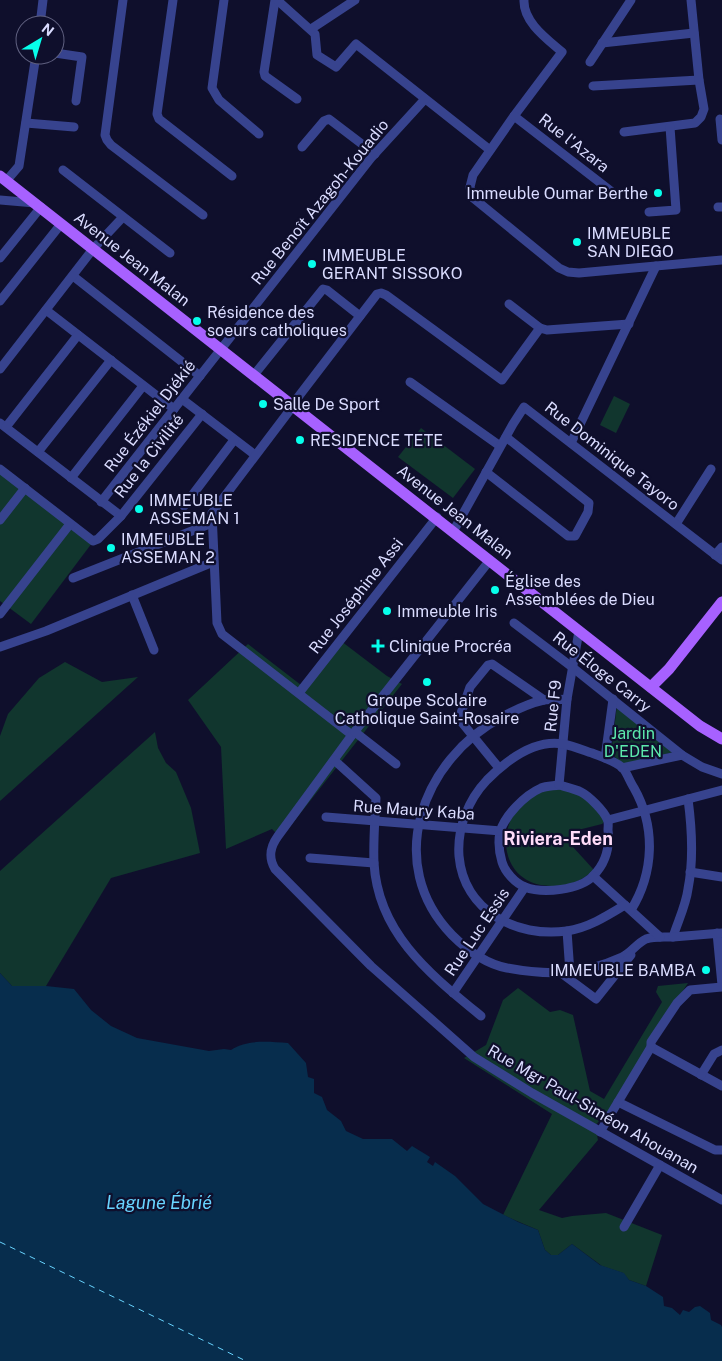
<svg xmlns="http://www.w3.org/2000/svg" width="722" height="1361" viewBox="0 0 722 1361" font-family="'Public Sans',sans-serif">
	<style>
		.green { fill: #11362e }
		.water { fill: #072d4d }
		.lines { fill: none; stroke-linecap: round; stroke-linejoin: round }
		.ferry { stroke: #68d4ff; stroke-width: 1; stroke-dasharray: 6 5; stroke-linecap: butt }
		.minor { stroke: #37438e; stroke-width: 9 }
		.major { stroke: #a761ff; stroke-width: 11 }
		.poi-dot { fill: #06ffeb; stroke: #0f0f2c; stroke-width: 2 }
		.labels { text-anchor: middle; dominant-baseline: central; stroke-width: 4.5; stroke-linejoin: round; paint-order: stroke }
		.street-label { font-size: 16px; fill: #dadcff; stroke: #0f0f2c }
		.poi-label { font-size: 16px; fill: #dadcff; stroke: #0f0f2c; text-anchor: start }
		.park-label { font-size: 16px; fill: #5ce9ac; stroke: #0f0f2c }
		.neighbourhood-label { font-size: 18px; font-weight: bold; fill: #ffdcf9; stroke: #0f0f2c }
		.water-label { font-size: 18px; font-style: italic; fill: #68d4ff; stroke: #0f0f2c }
	</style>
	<rect width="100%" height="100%" fill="#0f0f2c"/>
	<g class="green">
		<path d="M614 396 630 404 616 433 600 425Z"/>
		<path d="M421 428 475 469 453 498 398 457Z"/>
		<path d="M0 473 92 543 31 624 0 601Z"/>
		<path d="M337 638 387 676 402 684 281 838 272 829 226 849 221 747 188 700 248 644 301 685Z"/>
		<path d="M65 662 102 682 138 677 0 801V736L8 714 39 678Z"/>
		<path d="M617 705 677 751 625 765 611 754Z"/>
		<path d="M155 732 158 748 166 763 176 772 191 808 200 853 111 878 46 986H12L0 973V871Z"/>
		<path d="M557 787C585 796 589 796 605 821L602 824 574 831 573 847 594 870C581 881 570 886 552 886 494 886 491 811 542 790 546 788 552 788 557 787Z"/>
		<path d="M688 983 650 1041 637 1076 595 1126 598 1140 539 1210 562 1218 572 1216 606 1213 662 1235 646 1286 629 1280 623 1273 602 1266 572 1244 558 1255H551L545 1250 538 1230 503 1215 552 1114 464 1058 486 1045 503 1000 518 988 550 1012 560 1010 573 1015 590 1091 604 1099 662 1002 656 992 658 986Z"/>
	</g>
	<path class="water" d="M0 973 12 986H46L74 989 91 1010 111 1026 137 1038 209 1051 224 1049 231 1050C248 1039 268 1042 288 1043L306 1063 308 1077 314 1079V1093L322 1097 327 1110 341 1121 346 1131 363 1139H392L407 1151 412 1146 430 1157 427 1162 433 1166 435 1162 455 1176 483 1204 518 1222 538 1230 545 1250 551 1255H558L572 1244 600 1265 624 1273 629 1280 646 1286 663 1297 664 1306 672 1308 680 1315 683 1310 689 1312 695 1307 700 1306 710 1313 711 1320 721 1325 722 1327V1361H0Z"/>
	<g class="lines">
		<path class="ferry" d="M0 1242 246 1361"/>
		<g class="minor">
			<path d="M123 0 105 135 107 140 111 145 203 215"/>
			<path d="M173 0 157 114 159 119 232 176"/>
			<path d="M224 0 212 88 219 100 259 134"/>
			<path d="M275 0 264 72 265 76 297 99"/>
			<path d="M277 0 315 34 317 55 336 67 356 44 490 150"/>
			<path d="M524 0C523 22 547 39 562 52L514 116 473 175 470 187 472 197 559 268 568 272 579 273 722 260"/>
			<path d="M40 25 43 0"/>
			<path d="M311 29 355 0"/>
			<path d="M602 43 694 33"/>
			<path d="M55 53 82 57 76 101"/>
			<path d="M590 62 631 0"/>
			<path d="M593 86 699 80"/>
			<path d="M514 116 616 195"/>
			<path d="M720 119 722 140"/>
			<path d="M26 123 74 127"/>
			<path d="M624 132 695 123 701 117 704 109 699 80 691 0"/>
			<path d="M302 147 324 121 329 119 375 154"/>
			<path d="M63 170 170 253"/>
			<path d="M7 180 19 166 36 55"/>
			<path d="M0 200 35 203"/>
			<path d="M718 207H722"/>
			<path d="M649 212 676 210 670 127"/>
			<path d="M0 258 41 207"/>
			<path d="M73 276 200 376"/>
			<path d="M0 301 61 224"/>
			<path d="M509 304 540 328 547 330 629 324"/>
			<path d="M46 310 174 409"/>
			<path d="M0 369 93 249 123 217"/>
			<path d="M254 375 323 289 327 290 360 316"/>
			<path d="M410 382 500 446"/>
			<path d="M182 399 255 455"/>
			<path d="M292 405 377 294 381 293 386 295 502 380 540 328"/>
			<path d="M293 406 212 513 217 623 222 634 352 735"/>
			<path d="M0 423 121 516"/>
			<path d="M6 427 78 335"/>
			<path d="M571 443 656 266"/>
			<path d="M38 452 111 360"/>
			<path d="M0 469 93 541 98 539 121 516 202 414"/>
			<path d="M486 472 568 536H575L588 512 589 503 506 437"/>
			<path d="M71 478 143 386"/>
			<path d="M101 502 371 158 425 99"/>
			<path d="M184 506 234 440"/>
			<path d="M0 520 25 488"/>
			<path d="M676 524 711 469"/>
			<path d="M454 530 513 424 524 407 722 560"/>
			<path d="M715 555 722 547"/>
			<path d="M490 560 352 735 278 836C270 847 268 857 275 869L371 966 474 1057 532 1093 722 1200"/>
			<path d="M73 578 212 523"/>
			<path d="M132 595 154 650"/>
			<path d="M0 614 70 524"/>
			<path d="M514 623 572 667 682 755 702 767 722 774"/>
			<path d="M0 647 46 631 213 562"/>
			<path d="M299 693 437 517"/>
			<path d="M567 699C560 700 552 699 544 700 530 703 515 710 502 717 422 759 383 864 452 935 467 950 486 964 507 968 550 976 582 975 622 957 631 953 637 943 646 939 654 936 665 937 673 937 678 921 686 905 688 889 694 859 692 829 688 799"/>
			<path d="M355 732 396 764"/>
			<path d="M605 758 613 699"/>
			<path d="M334 760 376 798C375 819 373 842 374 863 378 934 431 975 481 1016"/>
			<path d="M499 768 459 719 470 687 488 665 492 664 544 700"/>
			<path d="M622 768 682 755"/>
			<path d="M559 785C566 787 575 789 581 792 589 796 604 811 607 819 609 822 608 827 608 830 610 848 606 863 593 876 580 890 543 894 525 887 515 883 505 872 502 862 499 852 498 842 500 832 505 815 525 795 541 788 546 786 553 786 559 785Z"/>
			<path d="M559 785 567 699 579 631"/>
			<path d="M326 817 501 831"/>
			<path d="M608 820 722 790"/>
			<path d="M310 858 374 863"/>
			<path d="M690 872 722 877"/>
			<path d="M593 876 660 937"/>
			<path d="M625 905C607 916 588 928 567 931 516 938 464 911 459 856 457 828 468 800 487 780 506 761 534 739 563 744 573 746 583 750 592 753 602 757 615 761 623 768 627 773 630 782 634 788 656 827 654 873 631 910"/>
			<path d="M567 931 570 973"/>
			<path d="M717 933 722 985"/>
			<path d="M673 937 722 933"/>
			<path d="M561 973 596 999 631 955"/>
			<path d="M453 993 525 887"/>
			<path d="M651 1047 722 1086"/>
			<path d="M701 1075 714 1054 722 1050"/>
			<path d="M618 1102 715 1150H722"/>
			<path d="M600 1132 651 1047V1042L677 1003 690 990 722 987"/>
			<path d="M624 1227 660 1165"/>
		</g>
		<g class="major">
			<path d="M0 176 700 726 722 739"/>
			<path d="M651 687 669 669 722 602"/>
		</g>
	</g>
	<g class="poi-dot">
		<circle cx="658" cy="193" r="5"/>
		<circle cx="577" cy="242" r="5"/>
		<circle cx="312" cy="264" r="5"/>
		<circle cx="197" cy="321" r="5"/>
		<circle cx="263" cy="404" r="5"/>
		<circle cx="300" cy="440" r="5"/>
		<circle cx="139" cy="509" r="5"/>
		<circle cx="111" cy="548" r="5"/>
		<circle cx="495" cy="590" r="5"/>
		<circle cx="387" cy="611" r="5"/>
		<path d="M375.5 638.5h5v5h5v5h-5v5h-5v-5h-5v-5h5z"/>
		<circle cx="427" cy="682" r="5"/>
		<circle cx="706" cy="970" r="5"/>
	</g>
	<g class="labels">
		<g class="street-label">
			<text transform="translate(574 143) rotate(38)">Rue l'Azara</text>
			<text transform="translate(320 202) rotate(-51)">Rue Benoît Azagoh-Kouadio</text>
			<text transform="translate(132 259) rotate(38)">Avenue Jean Malan</text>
			<text transform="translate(150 416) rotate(-52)">Rue Ézékiel Djékié</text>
			<text transform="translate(149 456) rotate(-52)">Rue la Civilité</text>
			<text transform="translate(612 456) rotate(38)">Rue Dominique Tayoro</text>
			<text transform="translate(455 512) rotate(38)">Avenue Jean Malan</text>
			<text transform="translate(356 596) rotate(-52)">Rue Joséphine Assi</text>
			<text transform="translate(602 672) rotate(38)">Rue Éloge Carry</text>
			<text transform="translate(553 706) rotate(-84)">Rue F9</text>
			<text transform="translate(414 810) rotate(4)">Rue Maury Kaba</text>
			<text transform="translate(477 932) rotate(-56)">Rue Luc Essis</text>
			<text transform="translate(593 1109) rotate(30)">Rue Mgr Paul-Siméon Ahouanan</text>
		</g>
		<g class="poi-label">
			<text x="648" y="193" text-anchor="end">Immeuble Oumar Berthe</text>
			<text x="587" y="233">IMMEUBLE<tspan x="587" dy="18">SAN DIEGO</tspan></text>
			<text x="322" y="255">IMMEUBLE<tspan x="322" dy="18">GERANT SISSOKO</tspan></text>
			<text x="207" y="312">Résidence des<tspan x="207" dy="18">soeurs catholiques</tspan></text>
			<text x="273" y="404">Salle De Sport</text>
			<text x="310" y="440">RESIDENCE TETE</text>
			<text x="149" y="500">IMMEUBLE<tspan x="149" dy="18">ASSEMAN 1</tspan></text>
			<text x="121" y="539">IMMEUBLE<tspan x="121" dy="18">ASSEMAN 2</tspan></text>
			<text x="505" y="581">Église des<tspan x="505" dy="18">Assemblées de Dieu</tspan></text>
			<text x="397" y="611">Immeuble Iris</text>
			<text x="389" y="646">Clinique Procréa</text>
			<text x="427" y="700" text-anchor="middle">Groupe Scolaire<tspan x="427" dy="18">Catholique Saint-Rosaire</tspan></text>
			<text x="696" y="970" text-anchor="end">IMMEUBLE BAMBA</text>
		</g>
		<g class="park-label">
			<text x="633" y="733">Jardin<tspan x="633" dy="18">D'EDEN</tspan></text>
		</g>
		<g class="neighbourhood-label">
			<text x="558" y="838">Riviera-Eden</text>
		</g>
		<g class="water-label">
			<text x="159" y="1202">Lagune Ébrié</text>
		</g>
	</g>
	<g transform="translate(40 40) rotate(38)"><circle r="24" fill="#0f0f2c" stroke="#606180"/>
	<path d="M0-4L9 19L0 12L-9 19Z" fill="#06ffeb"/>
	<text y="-8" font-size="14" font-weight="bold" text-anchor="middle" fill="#dadcff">N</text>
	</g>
</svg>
